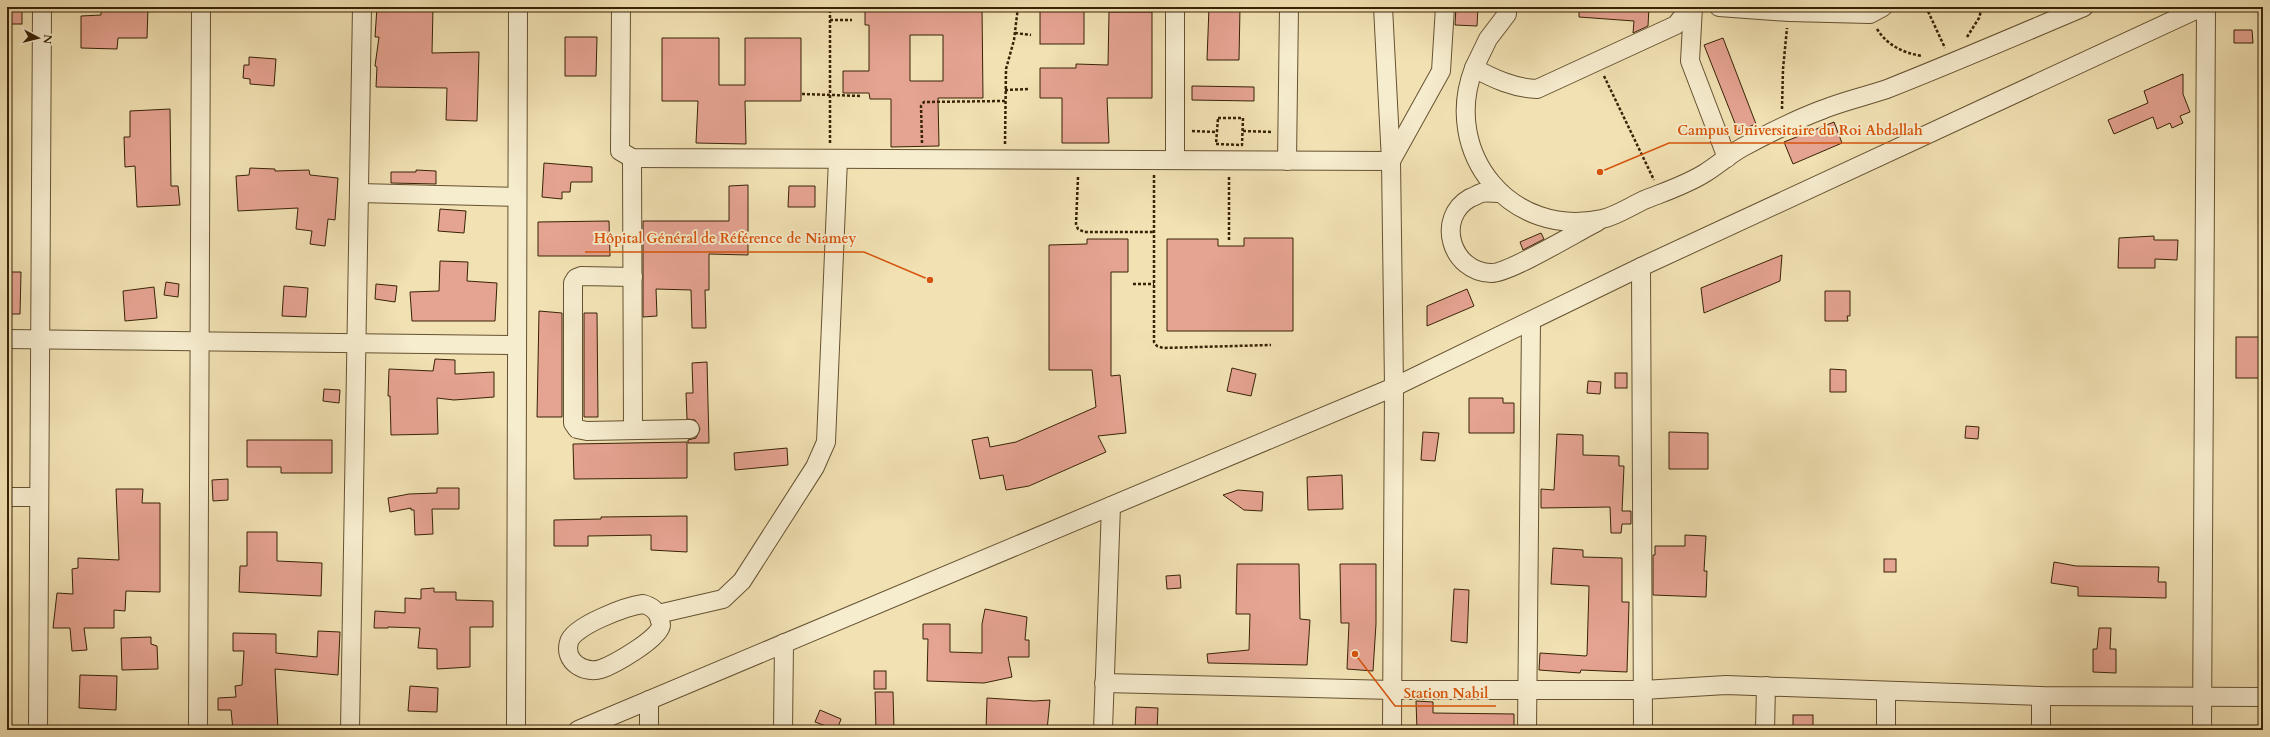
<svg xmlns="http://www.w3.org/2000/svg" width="2270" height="737" viewBox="0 0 2270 737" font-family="Cardo,serif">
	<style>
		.building { fill: #e5a391; stroke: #382306; fill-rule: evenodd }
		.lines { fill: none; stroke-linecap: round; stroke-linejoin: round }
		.minor-casing { stroke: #665231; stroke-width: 20 }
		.path { stroke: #382306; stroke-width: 2.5; stroke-dasharray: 3 2; stroke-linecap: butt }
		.minor { stroke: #f6ecce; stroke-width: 18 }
		.leader { fill: none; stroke: #d6540b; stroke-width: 1.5 }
		.callout-dot { fill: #d6540b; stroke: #f6ecce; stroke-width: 1.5 }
		.callout-label { font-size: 14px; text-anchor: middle; font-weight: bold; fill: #d6540b; stroke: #f6ecce; stroke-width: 3.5; stroke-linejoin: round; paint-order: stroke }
	</style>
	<rect width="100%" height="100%" fill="#f1e1b3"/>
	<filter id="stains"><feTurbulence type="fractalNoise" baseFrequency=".005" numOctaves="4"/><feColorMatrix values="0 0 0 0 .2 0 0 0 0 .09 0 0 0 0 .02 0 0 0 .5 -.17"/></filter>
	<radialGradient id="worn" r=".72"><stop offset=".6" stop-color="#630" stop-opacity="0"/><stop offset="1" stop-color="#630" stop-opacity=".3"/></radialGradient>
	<g class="building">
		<rect x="7" y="7" width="15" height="17"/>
		<path d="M122 7H148L147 38H118L117 49 81 48V16L101 15V11L122 10Z"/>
		<path d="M377 7H433L432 53 479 52 477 121 446 120 447 88 376 87 377 67 375 66 379 37H375Z"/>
		<path d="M865 7H982L983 98H938L939 146 891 147V99H870L869 93H843V71H869V25H865ZM910 35H943V81H910Z"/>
		<path d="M1209 7H1240L1239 60H1207Z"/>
		<path d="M1456 7H1478L1477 26 1455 25Z"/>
		<path d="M1579 7H1649L1648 26 1633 33 1634 21 1579 17Z"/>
		<rect x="1040" y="10" width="44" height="34"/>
		<path d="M1109 12H1152V98H1107L1109 143H1062V98H1040V68H1076V64L1108 65Z"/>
		<path d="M2234 30H2252L2253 43H2234Z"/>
		<path d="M565 37H597L596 76H565Z"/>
		<path d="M662 38H719V85H745V38H801V101H745L746 144 696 143 698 101H662Z"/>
		<path d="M1723 38 1756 124 1738 131 1704 45Z"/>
		<path d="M249 57 276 59 274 86 250 84V79L243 78 244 65H249Z"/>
		<path d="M2183 74V94L2190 112 2180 116 2183 123 2172 128 2170 123 2157 129 2153 117 2114 134 2108 120 2148 103 2144 91Z"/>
		<path d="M1192 86 1254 87V101L1192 100Z"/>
		<path d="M170 109 171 186H178L180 205 137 207 135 166 125 167 124 137H130V111Z"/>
		<path d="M1834 122 1842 143 1793 164 1784 142Z"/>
		<path d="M544 163 592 167V182H571L570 192H562V199L542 197Z"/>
		<path d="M250 168 275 169V171L309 170 310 175 338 178 335 220 328 219 325 246 310 244 312 231 296 229 298 208 238 211 236 176 249 175Z"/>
		<path d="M416 170 436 171V184L391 183V172H416Z"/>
		<path d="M748 185V255L709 254V290H705L706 328H692L691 290 656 289 657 316 643 317V221H729V186Z"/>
		<path d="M789 186H815V207H788Z"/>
		<path d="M440 209 466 211 464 233 438 231Z"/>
		<path d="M609 221 610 256H538V222Z"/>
		<path d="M1541 233 1544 239 1523 250 1520 242Z"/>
		<path d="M2154 236V240H2178L2177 260 2155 259V268H2118L2119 238Z"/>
		<path d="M1244 238H1293V331H1167V239H1218V246H1244Z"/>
		<path d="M1087 239H1128V272H1111V376L1120 375 1126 433 1098 436 1106 452 1029 486 1006 490 1003 475 980 479 972 440 988 437 990 447 1016 442 1096 407 1092 370H1049V245L1087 244Z"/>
		<path d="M1782 255 1780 281 1704 313 1701 288Z"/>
		<path d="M440 261 468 262 467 281 497 283 495 321H412L410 292 439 291Z"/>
		<path d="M7 272H21L20 314H7Z"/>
		<path d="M166 282 179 284 178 297 164 295Z"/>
		<path d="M376 284 397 286 395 302 375 299Z"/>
		<path d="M284 286 308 288 306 317 282 316Z"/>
		<path d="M154 287 157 318 125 321 123 291Z"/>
		<path d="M1467 289 1474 306 1427 326V306Z"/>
		<path d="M1825 291H1850V316H1847L1848 321H1825Z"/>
		<path d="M539 311 562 313V417H537Z"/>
		<path d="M584 313H597L598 417H584Z"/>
		<rect x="2236" y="337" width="27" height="41"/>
		<path d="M435 359 455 360V374L494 372V397L454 400 437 398 438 434 391 435 390 396H388L389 369 433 371Z"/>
		<path d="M707 362 709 443H688V440L696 438 700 429 695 420 687 419 686 393H693L692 363Z"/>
		<path d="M1232 368 1256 374 1251 396 1227 391Z"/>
		<path d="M1830 369 1846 370V392H1830Z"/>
		<rect x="1615" y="373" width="12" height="15"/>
		<path d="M1588 381 1601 382 1600 394 1587 393Z"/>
		<path d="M324 389 340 390 339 403 323 401Z"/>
		<path d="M1469 398H1503V403H1514V433H1469Z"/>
		<path d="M1966 426 1979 427 1978 439 1965 438Z"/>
		<path d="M1423 432 1439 433 1435 461 1421 460Z"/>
		<path d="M1669 432 1708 433V469H1669Z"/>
		<path d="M1557 434 1583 435V455L1619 456V466H1624L1622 511H1631V524H1622L1621 533H1611L1610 507 1541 508V489L1554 490Z"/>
		<path d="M247 440H332V473H281V467H247Z"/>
		<path d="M687 442V478L574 479 573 444Z"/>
		<path d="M787 448 788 465 735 470 734 453Z"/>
		<path d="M1342 475 1343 509 1308 510 1307 477Z"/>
		<path d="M228 479V500L213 501 212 480Z"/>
		<path d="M437 488H459V509H432L433 534 415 535 414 510H411V508L390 512 388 498 409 494 437 493Z"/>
		<path d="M116 489H143L142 503H160V592L126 591 125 611 114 610V628H84L87 650 72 651 70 628H53L57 593 73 594 72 569 78 568V558L119 560Z"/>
		<path d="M1238 490 1263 492 1262 511 1244 510 1223 495Z"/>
		<path d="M687 516V552L651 550V535L588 536V546H554V520L601 519V517Z"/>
		<path d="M247 532H277V561L322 563 321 596 239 592 240 566H247Z"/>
		<path d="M1685 535 1706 536 1704 571H1707L1706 597 1653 595V555H1655V546H1685Z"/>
		<path d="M1553 548 1583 550V557L1622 558V602H1629L1627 672 1581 670 1580 673 1539 670 1540 653 1586 656 1587 655 1589 586 1551 584Z"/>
		<rect x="1884" y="559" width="12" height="13"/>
		<path d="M2054 562 2076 566 2159 567 2158 582H2166V598L2078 596V587L2051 583Z"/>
		<path d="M1237 564H1299L1300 619 1310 620 1307 665 1208 663 1207 654 1249 650 1250 614H1236Z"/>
		<path d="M1340 564H1376V624L1373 671 1347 669 1349 623H1341Z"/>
		<path d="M1180 575 1181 588 1167 589 1166 576Z"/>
		<path d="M434 588V592H456V600L493 601V627H470V667L437 669V649L418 648 420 628 388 627V628H374L375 611 405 613V598L421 599V589Z"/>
		<path d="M1454 589 1469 590 1467 643 1451 641Z"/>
		<path d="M985 609 1027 617 1025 640H1029V657H1008L1012 677 984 683 927 681 928 639H923V624H950V652L982 653V624Z"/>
		<path d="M2099 628H2111L2110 649H2116V673L2093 672V649H2097Z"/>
		<path d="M318 631 340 632 338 675 275 669 278 730H233L231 710H218V698L236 697 235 686 242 685 244 651H233V633L276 634V653L317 657Z"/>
		<path d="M151 637V644L157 646 158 669 122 670 121 638Z"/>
		<rect x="874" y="671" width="12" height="18"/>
		<path d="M80 675 117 676 116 710 79 708Z"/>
		<path d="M410 686 438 688 437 712 408 711Z"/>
		<path d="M875 692H893L894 730H876Z"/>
		<path d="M987 698 1034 701 1050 700 1047 730H986Z"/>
		<path d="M1416 701 1433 702V713L1514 714V730H1417Z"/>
		<path d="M1136 707 1158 708 1157 730H1135Z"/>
		<path d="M820 710 841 719 837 730 815 722Z"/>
		<rect x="1793" y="715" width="20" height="15"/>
	</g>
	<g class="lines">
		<g class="minor-casing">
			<g id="minor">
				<path d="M621 7 620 151 632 158 1391 161 1441 71 1445 7"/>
				<path d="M1383 7 1391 161 1394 387 1392 730"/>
				<path d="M1507 7V14L1488 39 1474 68C1494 79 1514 88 1537 89L1676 25 1690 7"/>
				<path d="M1693 7 1690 61 1727 158"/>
				<path d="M1719 7 1789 12 1870 14 1883 7"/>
				<path d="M1474 68C1441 153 1511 239 1602 219 1616 216 1631 206 1644 200 1664 192 1686 185 1705 173 1718 165 1730 154 1743 147 1769 133 1797 119 1824 109 1844 101 1866 96 1887 89 1953 63 2018 35 2084 7"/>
				<path d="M632 158 633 430"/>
				<path d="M1175 160V7"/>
				<path d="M1287 161 1289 7"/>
				<path d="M359 193 517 197"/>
				<path d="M1499 193C1494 193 1487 192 1481 193 1478 194 1474 197 1470 198 1435 218 1451 272 1491 273 1508 274 1577 232 1597 222"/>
				<path d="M1641 267 1643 730"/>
				<path d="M633 277 581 276 576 278 573 283V423L577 429 587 431 690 429"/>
				<path d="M7 339 517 345"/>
				<path d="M7 497H39"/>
				<path d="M643 604C650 606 656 609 659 617 659 619 661 623 661 625 661 638 613 665 601 669 585 674 563 662 569 642 573 626 627 606 643 604Z"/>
				<path d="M658 614 723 599 742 581 815 467 826 442 838 159"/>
				<path d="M1104 683 1393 690H1643L1726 685 2041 696 2263 697"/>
				<path d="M38 730 42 7"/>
				<path d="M198 730 201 7"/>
				<path d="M350 730 362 7"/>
				<path d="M516 730 518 7"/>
				<path d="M578 730 1394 387 1641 267 2202 7"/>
				<path d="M649 730V700"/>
				<path d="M783 730 784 643"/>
				<path d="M1103 730 1111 506"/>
				<path d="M1527 730 1531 321"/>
				<path d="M1765 730 1766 686"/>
				<path d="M1886 730V691"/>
				<path d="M2041 730V696"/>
				<path d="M2202 730 2206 7"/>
			</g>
		</g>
		<g class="path">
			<path d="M1926 7 1945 48"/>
			<path d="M637 9 747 7"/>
			<path d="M830 20H852"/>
			<path d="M1877 29C1887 45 1903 53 1922 56"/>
			<path d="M1015 33 1031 35"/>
			<path d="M1967 37 1979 18 1982 7"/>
			<path d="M1604 76 1654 180"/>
			<path d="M1005 90 1030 89"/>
			<path d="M802 94 861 96"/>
			<path d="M1782 109 1783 69 1787 28"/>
			<path d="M1218 118H1243L1242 145 1216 144Z"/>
			<path d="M1192 131 1215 132"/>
			<path d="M1243 131 1272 132"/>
			<path d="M830 143V7"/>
			<path d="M922 143 921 106 924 102 1005 101"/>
			<path d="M1005 144 1006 69 1014 40 1018 7"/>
			<path d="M1154 175V342L1157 346 1163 348 1271 345"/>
			<path d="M1078 177 1076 224 1078 229 1084 232H1154"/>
			<path d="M1229 177V241"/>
			<path d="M1133 284H1154"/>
		</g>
		<use href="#minor" class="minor"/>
	</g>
	<path class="leader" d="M1600 172L1669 143H1930M930 280L864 252H585M1355 654L1395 706H1496"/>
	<g class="callout-dot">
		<circle cx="1600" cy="172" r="4"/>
		<circle cx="930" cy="280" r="4"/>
		<circle cx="1355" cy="654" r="4"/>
	</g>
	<g class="callout-label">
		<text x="1800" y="135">Campus Universitaire du Roi Abdallah</text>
		<text x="725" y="243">Hôpital Général de Référence de Niamey</text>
		<text x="1446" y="698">Station Nabil</text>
	</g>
	<rect width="2270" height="737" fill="none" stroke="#f1e1b3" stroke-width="24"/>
	<rect x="8" y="8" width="2254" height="721" fill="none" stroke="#382306" stroke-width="2"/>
	<rect x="12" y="12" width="2246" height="713" fill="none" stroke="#382306"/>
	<g transform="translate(38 38) rotate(97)" stroke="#f6ecce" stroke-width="3" paint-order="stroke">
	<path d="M0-3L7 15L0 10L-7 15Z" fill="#382306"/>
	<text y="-6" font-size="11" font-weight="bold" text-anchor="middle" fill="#382306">N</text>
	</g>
	<rect width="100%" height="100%" filter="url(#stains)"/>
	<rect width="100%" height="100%" fill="url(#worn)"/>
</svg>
